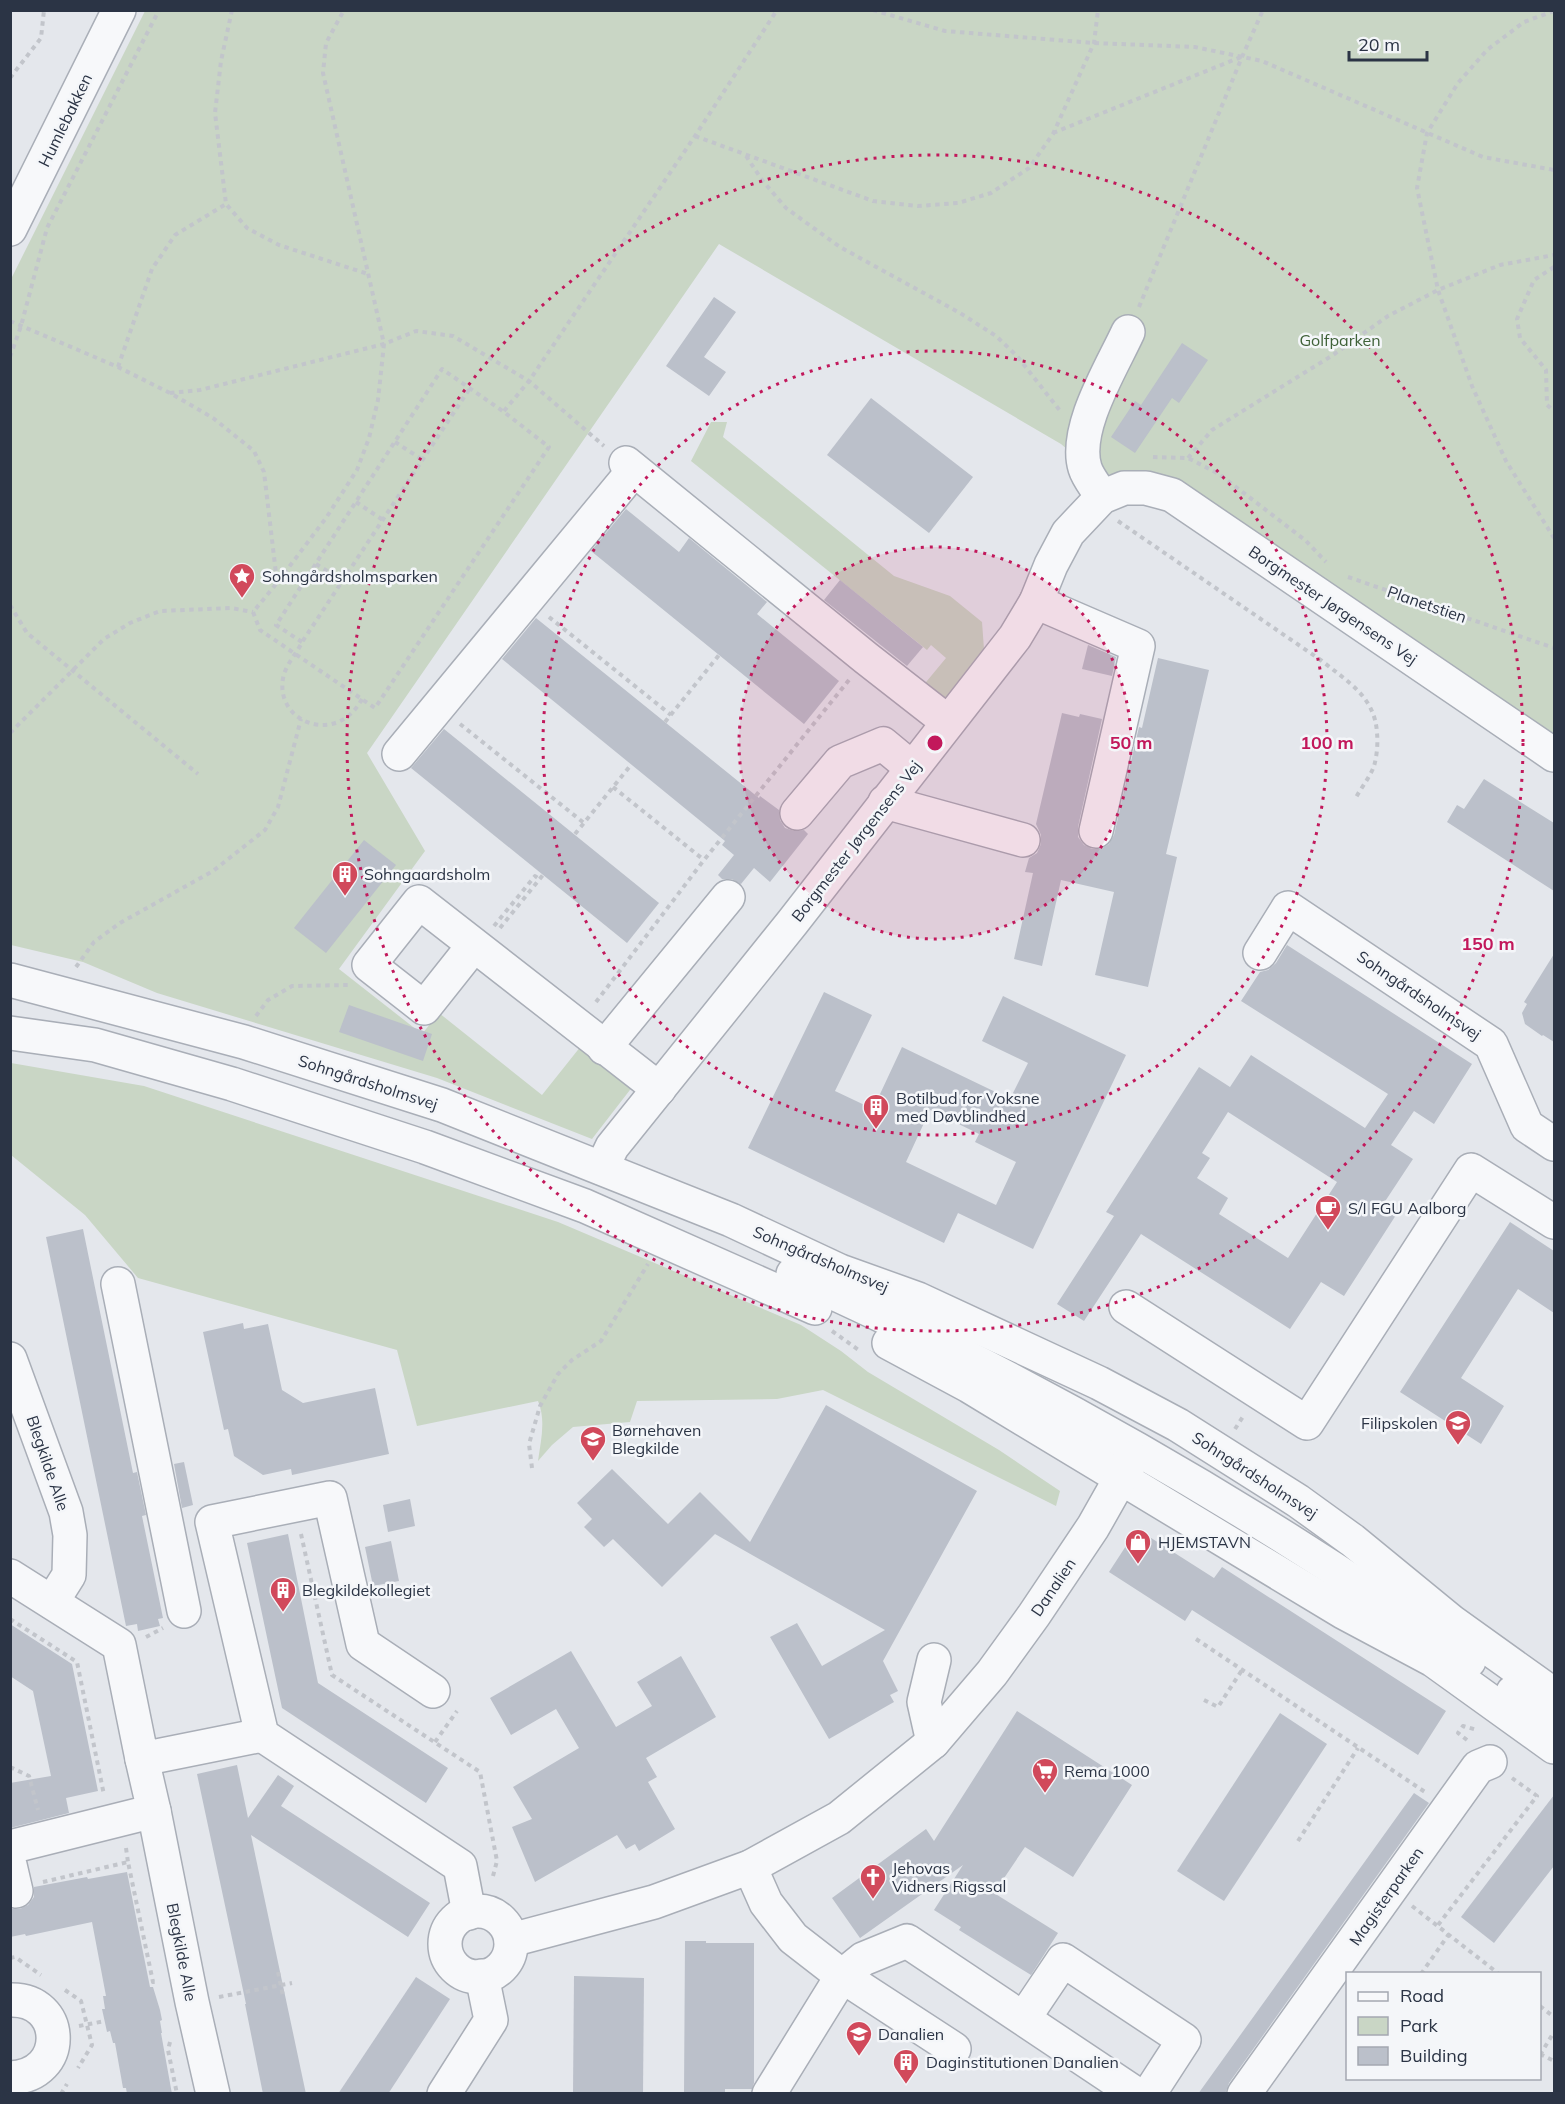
<svg xmlns="http://www.w3.org/2000/svg" width="1565" height="2104" viewBox="0 0 1565 2104" font-family="Mulish,sans-serif">
	<style>
		.green { fill: #c9d6c5 }
		.building { fill: #bbc0ca; fill-rule: evenodd }
		.lines { fill: none; stroke-linecap: round; stroke-linejoin: round }
		.minor-casing { stroke: #a9aeb7; stroke-width: 36 }
		.path { stroke: #c2c5cb; stroke-width: 4; stroke-dasharray: 4.5 4.5; stroke-linecap: butt }
		.minor { stroke: #f7f8fa; stroke-width: 33 }
		.ring { fill: none; stroke: #c2185b; stroke-width: 3; stroke-dasharray: 3 6 }
		.labels { text-anchor: middle; dominant-baseline: central; stroke-width: 5; stroke-linejoin: round; paint-order: stroke }
		.street-label { font-size: 16px; fill: #2b3445; stroke: #f4f6f9 }
		.park-label { font-size: 16px; fill: #3f6138; stroke: #f4f6f9 }
		.poi-label { font-size: 16px; fill: #2b3445; stroke: #f4f6f9; text-anchor: start }
		.centre { fill: #c2185b; stroke: #f4f6f9; stroke-width: 3 }
		.ring-label { font-size: 18px; text-anchor: middle; font-weight: bold; fill: #c2185b; stroke: #f4f6f9; stroke-width: 5; stroke-linejoin: round; paint-order: stroke }
	</style>
	<rect width="100%" height="100%" fill="#e4e7ec"/>
	<g class="green">
		<path d="M145 11H1554V753L1144 475 1096 474 1061 444 719 244 367 753 425 851 339 969 422 1034 439 1013 542 1095 581 1046 633 1086 592 1139 437 1078 157 993 83 962 11 945 10 281Z"/>
		<path d="M711 422H727L723 437 894 576 950 596 982 622 985 663 943 704 922 687 946 658 931 645 927 650 691 461Z"/>
		<path d="M11 1063 144 1086 558 1222 801 1325 841 1351 868 1372 999 1450 1060 1491 1056 1506 823 1390 777 1399 637 1401 630 1422 573 1427 552 1445 538 1461C541 1440 546 1420 538 1401L417 1426 397 1350 138 1278 85 1215 11 1155Z"/>
	</g>
	<g class="building">
		<path d="M714 297 736 312 704 357 726 372 709 396 666 366Z"/>
		<path d="M1182 343 1208 360 1179 403 1172 398 1135 453 1111 437 1135 401 1141 405Z"/>
		<path d="M871 398 973 477 929 533 827 455Z"/>
		<path d="M626 509 679 552 689 538 767 602 757 614 839 681 804 724 591 551Z"/>
		<path d="M840 580 923 647 907 666 824 600Z"/>
		<path d="M536 618 759 798 760 796 779 810 780 820 785 828 794 831 804 830 808 834 770 882 754 868 741 884 732 879H722L718 875 734 855 722 845 725 841 502 659Z"/>
		<path d="M1088 645 1116 657 1112 676 1082 669Z"/>
		<path d="M1158 658 1209 670 1166 854 1177 857 1148 987 1095 975 1114 892 1061 880 1042 966 1014 959 1033 873 1025 872 1029 858 1037 853 1041 844V835L1036 824 1062 713 1079 717 1080 714 1102 719 1078 827V837L1084 845 1092 849H1101L1109 844 1114 835 1139 727 1142 728Z"/>
		<path d="M444 729 659 903 627 943 411 768Z"/>
		<path d="M1484 779 1554 823V891L1447 822 1457 805 1464 809Z"/>
		<path d="M364 840 396 865 326 953 294 928Z"/>
		<path d="M1287 945 1472 1064 1434 1124 1414 1111 1391 1145 1413 1159 1382 1206 1396 1215 1344 1296 1321 1282 1290 1329 1141 1234 1084 1321 1057 1304 1114 1216 1106 1212 1199 1067 1230 1087 1251 1055 1365 1128 1388 1094 1241 1001 1260 972 1268 970 1276 963ZM1228 1112 1337 1182 1288 1258 1219 1214 1228 1198 1197 1178 1210 1158 1202 1153Z"/>
		<path d="M1554 954V1042L1543 1035 1542 1036 1525 1024 1522 1013 1527 1004 1524 1002Z"/>
		<path d="M824 992 872 1015 835 1091 873 1109 902 1047 1010 1099 1028 1063 982 1041 1003 996 1126 1055 1033 1249 958 1213 944 1243 748 1148ZM930 1110 979 1134 975 1142 1016 1162 996 1205 906 1162Z"/>
		<path d="M349 1005 432 1034 423 1061 339 1032Z"/>
		<path d="M1510 1222 1554 1251V1313L1518 1289 1461 1378 1504 1406 1481 1444 1400 1392Z"/>
		<path d="M83 1229 133 1473 137 1472 146 1515 142 1516 163 1618 158 1619 160 1626 138 1631 137 1624 126 1626 46 1237Z"/>
		<path d="M243 1323 244 1329 268 1324 282 1390 303 1403 375 1388 389 1454 292 1475 291 1469 263 1475 234 1456 228 1429 224 1430 203 1332Z"/>
		<path d="M826 1405 977 1491 883 1661 898 1691 890 1695 894 1702 829 1739 770 1637 797 1623 822 1666 885 1630 715 1534 662 1587 613 1539 604 1547 584 1527 592 1519 577 1503 612 1469 668 1524 700 1492 750 1542Z"/>
		<path d="M184 1462 193 1505 182 1508 174 1464Z"/>
		<path d="M410 1499 415 1526 388 1532 383 1505Z"/>
		<path d="M1137 1529 1214 1578 1222 1567 1446 1711 1418 1755 1192 1610 1185 1621 1109 1572Z"/>
		<path d="M288 1534 318 1683 448 1768 426 1803 282 1708 247 1543Z"/>
		<path d="M391 1541 399 1581 373 1586 365 1547Z"/>
		<path d="M10 1624 72 1664 98 1791 66 1798 69 1813 10 1828V1783L51 1776 33 1691 10 1676Z"/>
		<path d="M571 1651 616 1727 652 1706 637 1682 681 1656 716 1717 646 1758 657 1777 648 1782 675 1829 639 1851 635 1844 626 1849 617 1835 535 1882 512 1827 532 1819 513 1787 579 1748 556 1709 511 1735 490 1698Z"/>
		<path d="M1017 1711 1132 1785 1073 1877 1025 1847 994 1893 1058 1933 1031 1975 959 1930 961 1927 934 1910 963 1865 860 1938 832 1898 926 1829 934 1841Z"/>
		<path d="M1280 1713 1327 1744 1224 1901 1177 1871Z"/>
		<path d="M237 1765 248 1818 278 1775 294 1786 281 1806 430 1903 408 1937 251 1835 306 2094H263L245 2004H246L197 1774Z"/>
		<path d="M1414 1793 1429 1803 1229 2083 1225 2094H1198Z"/>
		<path d="M1554 1795V1866L1494 1943 1461 1917Z"/>
		<path d="M127 1872 150 1987H153L160 2010 162 2020 160 2021 162 2033H161L172 2094H127L126 2088H123L115 2043H113L110 2031 107 2032 102 2009H105L103 1996H106L92 1922 26 1936 25 1934 10 1937V1909H20L28 1905 34 1897V1887L87 1877 88 1879Z"/>
		<path d="M685 1941H706V1943H754V2083L752 2089H725V2094H684Z"/>
		<path d="M574 1976 644 1978 643 2094H573Z"/>
		<path d="M416 1977 450 1999 388 2094H338Z"/>
	</g>
	<g class="lines">
		<g class="minor-casing">
			<g id="minor">
				<path d="M10 229 119 10"/>
				<path d="M626 463 866 658 948 722"/>
				<path d="M1102 497C1097 488 1088 478 1085 468 1073 429 1112 367 1128 332"/>
				<path d="M1036 602 1138 646 1096 831"/>
				<path d="M399 754 634 470"/>
				<path d="M885 802 1023 840"/>
				<path d="M797 813 840 762 883 744 912 768"/>
				<path d="M474 945 424 1008 369 965 419 902 659 1089"/>
				<path d="M1260 953 1288 908 1491 1044 1527 1126 1554 1144"/>
				<path d="M10 980 244 1042 442 1105 731 1220 840 1271 918 1299 1099 1383 1178 1425 1298 1501 1352 1540 1452 1622 1554 1695"/>
				<path d="M10 1033 95 1045 232 1084 425 1147 585 1206 815 1308"/>
				<path d="M604 1048 728 897"/>
				<path d="M602 1168 612 1147 792 923 1015 637 1036 602 1051 565 1068 533 1102 497 1124 488H1146L1172 495 1554 755"/>
				<path d="M793 1274C848 1300 903 1325 957 1352 1132 1441 1309 1547 1469 1661"/>
				<path d="M118 1284 184 1611"/>
				<path d="M1126 1307 1307 1423 1471 1170 1554 1222"/>
				<path d="M889 1343 969 1386 1343 1612 1433 1660 1554 1747"/>
				<path d="M10 1359 66 1512 70 1535 69 1575 52 1602"/>
				<path d="M10 1576 119 1645 142 1759 262 1735"/>
				<path d="M433 1691 363 1644 330 1498 212 1522 262 1735 460 1866 469 1913"/>
				<path d="M1513 1692 1554 1722"/>
				<path d="M933 1742 924 1702 934 1660"/>
				<path d="M154 1811 192 2002 213 2094"/>
				<path d="M10 1847 154 1811 142 1759"/>
				<path d="M10 1865 16 1891"/>
				<path d="M750 1867 766 1903 793 1938 842 1976 954 2049"/>
				<circle cx="478" cy="1944" r="33"/>
				<path d="M511 1940 654 1902 750 1867 839 1818 933 1742 992 1673 1034 1615 1093 1527 1132 1458"/>
				<path d="M10 2000C66 1998 69 2076 10 2078"/>
				<path d="M1024 2018 1063 1960 1184 2040 1149 2094"/>
				<path d="M444 2094 491 2020 482 1976"/>
				<path d="M769 2094 842 1976 863 1959 907 1941 1136 2094"/>
				<path d="M1244 2094 1478 1767 1490 1762"/>
			</g>
		</g>
		<g class="path">
			<path d="M232 10 221 61 215 113 226 204 247 228 279 245 368 274"/>
			<path d="M873 10 945 31 1094 43 1195 47 1262 61 1483 157 1554 170"/>
			<path d="M1554 11 1524 22 1487 50 1458 83 1427 133 1417 188 1438 290 1472 386 1506 461 1554 538"/>
			<path d="M10 78 41 38 44 10"/>
			<path d="M1053 133 1241 57"/>
			<path d="M695 136 873 201 918 206 958 203 991 193 1029 168 1053 134 1094 43 1098 10"/>
			<path d="M746 156 762 180 786 208 808 224 840 247 960 313 996 336 1017 356 1061 412"/>
			<path d="M1554 267 1534 280 1517 319 1520 338 1546 370 1547 405 1554 411"/>
			<path d="M1139 307 1242 57 1263 10"/>
			<path d="M10 321 118 367 170 393 213 418 254 451 264 472 277 582"/>
			<path d="M10 357 21 326 47 228 159 10"/>
			<path d="M118 367 152 269 175 235 226 204"/>
			<path d="M170 393 200 390 384 344 416 331 453 336 529 381 604 446"/>
			<path d="M504 411 529 381 695 136 777 10"/>
			<path d="M395 442 423 460"/>
			<path d="M1153 457 1188 458 1219 474 1305 540 1326 562"/>
			<path d="M1188 458 1212 430 1333 355 1388 316 1438 290 1500 265 1554 255"/>
			<path d="M356 502 383 520"/>
			<path d="M1118 521 1322 661C1348 682 1375 697 1377 733 1378 743 1377 756 1374 766 1370 777 1361 788 1355 799"/>
			<path d="M316 564 343 581"/>
			<path d="M1348 577 1554 648"/>
			<path d="M10 605 27 633 198 774"/>
			<path d="M549 617 671 715"/>
			<path d="M302 642 276 625 442 369 504 412 549 447 375 708 260 630 253 612 277 583 326 518 357 470 369 438 378 400 384 344 323 73 326 43 344 10"/>
			<path d="M362 699C336 748 271 721 284 674 288 662 297 653 302 642L470 388"/>
			<path d="M665 722 719 655"/>
			<path d="M460 724 584 823"/>
			<path d="M10 733 104 639 130 623 160 611 231 608 253 612"/>
			<path d="M613 787 704 860"/>
			<path d="M575 834 631 765"/>
			<path d="M494 926 535 876 539 879"/>
			<path d="M500 928 543 875"/>
			<path d="M76 967 94 942 120 923 213 871 265 830 278 807 301 719"/>
			<path d="M596 1002 704 860 849 680"/>
			<path d="M256 1016 268 1000 292 986 348 985"/>
			<path d="M832 1331 860 1351"/>
			<path d="M1235 1429 1244 1415"/>
			<path d="M532 1468 529 1444 540 1406 558 1374 572 1360 601 1341 648 1264"/>
			<path d="M301 1534 332 1675 480 1772 497 1861 493 1876"/>
			<path d="M10 1619 77 1662 104 1795"/>
			<path d="M146 1637 163 1628"/>
			<path d="M1196 1639 1425 1792"/>
			<path d="M1204 1700 1218 1707 1242 1670"/>
			<path d="M1467 1740 1458 1733 1463 1726 1477 1730"/>
			<path d="M435 1742 457 1711"/>
			<path d="M10 1767 29 1776 38 1810"/>
			<path d="M1298 1841 1358 1748"/>
			<path d="M126 1848 128 1862"/>
			<path d="M43 1882 128 1862 153 1982 159 1981"/>
			<path d="M1412 1906 1499 1974"/>
			<path d="M1438 1925 1537 1796 1512 1778"/>
			<path d="M10 1958 15 1957 41 1975"/>
			<path d="M278 1972 283 1996"/>
			<path d="M1421 1974 1449 1934"/>
			<path d="M65 1990 81 2001 92 2045 78 2068"/>
			<path d="M219 1997 292 1983"/>
			<path d="M1540 2006 1554 2017"/>
			<path d="M79 2026 105 2021"/>
			<path d="M170 2042 168 2050 177 2094"/>
			<path d="M1540 2054 1554 2061"/>
			<path d="M1540 2055 1554 2032"/>
			<path d="M61 2094 67 2084"/>
		</g>
		<use href="#minor" class="minor"/>
	</g>
	<circle cx="935" cy="743" r="196" fill="#c2185b" fill-opacity=".12"/>
	<g class="ring">
		<circle cx="935" cy="743" r="196"/>
		<circle cx="935" cy="743" r="392"/>
		<circle cx="935" cy="743" r="588"/>
	</g>
	<defs>
		<g id="sight-pin" transform="scale(1.35)"><path d="M0 17L-7.5 6A9.5 9.5 0 1 1 7.5 6Z" fill="#d1495b" stroke="#f4f6f9"/><path d="M0-6L1.8-2.2L6-1.7L2.9 1.2L3.7 5.4L0 3.3L-3.7 5.4L-2.9 1.2L-6-1.7L-1.8-2.2Z" fill="#fff"/></g>
		<g id="building-pin" transform="scale(1.35)"><path d="M0 17L-7.5 6A9.5 9.5 0 1 1 7.5 6Z" fill="#d1495b" stroke="#f4f6f9"/><path d="M-4-6H4V6H1V3H-1V6H-4ZM-2.5-4.3h1.7v1.8h-1.7ZM.8-4.3h1.7v1.8H.8ZM-2.5-1h1.7V.8h-1.7ZM.8-1h1.7V.8H.8Z" fill="#fff"/></g>
		<g id="cafe-pin" transform="scale(1.35)"><path d="M0 17L-7.5 6A9.5 9.5 0 1 1 7.5 6Z" fill="#d1495b" stroke="#f4f6f9"/><path d="M-5.5-4.5H6V0H3Q3 3.5 0 3.5H-2.5Q-5.5 3.5-5.5 0ZM3-3.2v2h1.7v-2ZM-6 4.5H4V6H-6Z" fill="#fff"/></g>
		<g id="school-pin" transform="scale(1.35)"><path d="M0 17L-7.5 6A9.5 9.5 0 1 1 7.5 6Z" fill="#d1495b" stroke="#f4f6f9"/><path d="M0-5L7-2L0 1L-7-2ZM-4 1L0 2.5L4 1V4Q0 6-4 4Z" fill="#fff"/></g>
		<g id="shop-pin" transform="scale(1.35)"><path d="M0 17L-7.5 6A9.5 9.5 0 1 1 7.5 6Z" fill="#d1495b" stroke="#f4f6f9"/><path d="M-5-2.5h2.3a2.7 3.5 0 0 1 5.4 0H5L5.5 6h-11ZM-1.5-2.5h3a1.5 2.3 0 0 0-3 0Z" fill="#fff"/></g>
		<g id="supermarket-pin" transform="scale(1.35)"><path d="M0 17L-7.5 6A9.5 9.5 0 1 1 7.5 6Z" fill="#d1495b" stroke="#f4f6f9"/><path d="M-6-5.5h2.5l.6 2H6L4.5 2H-2.5L-4.4-4H-6ZM-1.5 3.2a1.3 1.3 0 1 0 .1 0ZM3 3.2a1.3 1.3 0 1 0 .1 0Z" fill="#fff"/></g>
		<g id="church-pin" transform="scale(1.35)"><path d="M0 17L-7.5 6A9.5 9.5 0 1 1 7.5 6Z" fill="#d1495b" stroke="#f4f6f9"/><path d="M-1.2-6h2.4v3.5h3.3v2.4h-3.3V6h-2.4V-.1h-3.3v-2.4h3.3Z" fill="#fff"/></g>
	</defs>
	<g fill-rule="evenodd">
		<use href="#sight-pin" x="242" y="576"/>
		<use href="#building-pin" x="345" y="874"/>
		<use href="#building-pin" x="876" y="1107"/>
		<use href="#cafe-pin" x="1328" y="1208"/>
		<use href="#school-pin" x="1458" y="1423"/>
		<use href="#school-pin" x="593" y="1439"/>
		<use href="#shop-pin" x="1138" y="1542"/>
		<use href="#building-pin" x="283" y="1590"/>
		<use href="#supermarket-pin" x="1045" y="1771"/>
		<use href="#church-pin" x="873" y="1877"/>
		<use href="#school-pin" x="859" y="2034"/>
		<use href="#building-pin" x="906" y="2062"/>
	</g>
	<g class="labels">
		<g class="street-label">
			<text transform="translate(65 120) rotate(-64)">Humlebakken</text>
			<text transform="translate(1427 604) rotate(19)">Planetstien</text>
			<text transform="translate(1333 605) rotate(34)">Borgmester Jørgensens Vej</text>
			<text transform="translate(856 841) rotate(-52)">Borgmester Jørgensens Vej</text>
			<text transform="translate(1419 995) rotate(34)">Sohngårdsholmsvej</text>
			<text transform="translate(368 1082) rotate(18)">Sohngårdsholmsvej</text>
			<text transform="translate(821 1259) rotate(23)">Sohngårdsholmsvej</text>
			<text transform="translate(48 1463) rotate(71)">Blegkilde Alle</text>
			<text transform="translate(1255 1475) rotate(33)">Sohngårdsholmsvej</text>
			<text transform="translate(1053 1587) rotate(-56)">Danalien</text>
			<text transform="translate(1386 1896) rotate(-55)">Magisterparken</text>
			<text transform="translate(182 1952) rotate(79)">Blegkilde Alle</text>
		</g>
		<g class="park-label">
			<text x="1340" y="340">Golfparken</text>
		</g>
		<g class="poi-label">
			<text x="262" y="576">Sohngårdsholmsparken</text>
			<text x="364" y="874">Sohngaardsholm</text>
			<text x="896" y="1098">Botilbud for Voksne<tspan x="896" dy="18">med Døvblindhed</tspan></text>
			<text x="1348" y="1208">S/I FGU Aalborg</text>
			<text x="1438" y="1423" text-anchor="end">Filipskolen</text>
			<text x="612" y="1430">Børnehaven<tspan x="612" dy="18">Blegkilde</tspan></text>
			<text x="1158" y="1542">HJEMSTAVN</text>
			<text x="302" y="1590">Blegkildekollegiet</text>
			<text x="1064" y="1771">Rema 1000</text>
			<text x="892" y="1868">Jehovas<tspan x="892" dy="18">Vidners Rigssal</tspan></text>
			<text x="878" y="2034">Danalien</text>
			<text x="926" y="2062">Daginstitutionen Danalien</text>
		</g>
	</g>
	<circle cx="935" cy="743" r="9" class="centre"/>
	<g class="ring-label">
		<text x="1131" y="749">50 m</text>
		<text x="1327" y="749">100 m</text>
		<text x="1488" y="950">150 m</text>
	</g>
	<rect width="1565" height="2104" fill="none" stroke="#2b3445" stroke-width="24"/>
	<rect x="1346" y="1972" width="195" height="108" fill="#f4f6f9" stroke="#a4a8b1" stroke-width="1.5"/>
	<rect x="1358" y="1992" width="30" height="9" fill="#f7f8fa" stroke="#a4a8b1" stroke-width="1.5"/>
	<text x="1400" y="2002" font-size="18" fill="#2b3445">Road</text>
	<rect x="1358" y="2017" width="30" height="18" fill="#c9d6c5" stroke="#a4a8b1" stroke-width="1.5"/>
	<text x="1400" y="2032" font-size="18" fill="#2b3445">Park</text>
	<rect x="1358" y="2047" width="30" height="18" fill="#bbc0ca" stroke="#a4a8b1" stroke-width="1.5"/>
	<text x="1400" y="2062" font-size="18" fill="#2b3445">Building</text>
	<path d="M1349 51v9h78v-9" fill="none" stroke="#2b3445" stroke-width="3"/>
	<text x="1358" y="51" font-size="18" fill="#2b3445" stroke="#f4f6f9" stroke-width="4.5" paint-order="stroke">20 m</text>
</svg>
